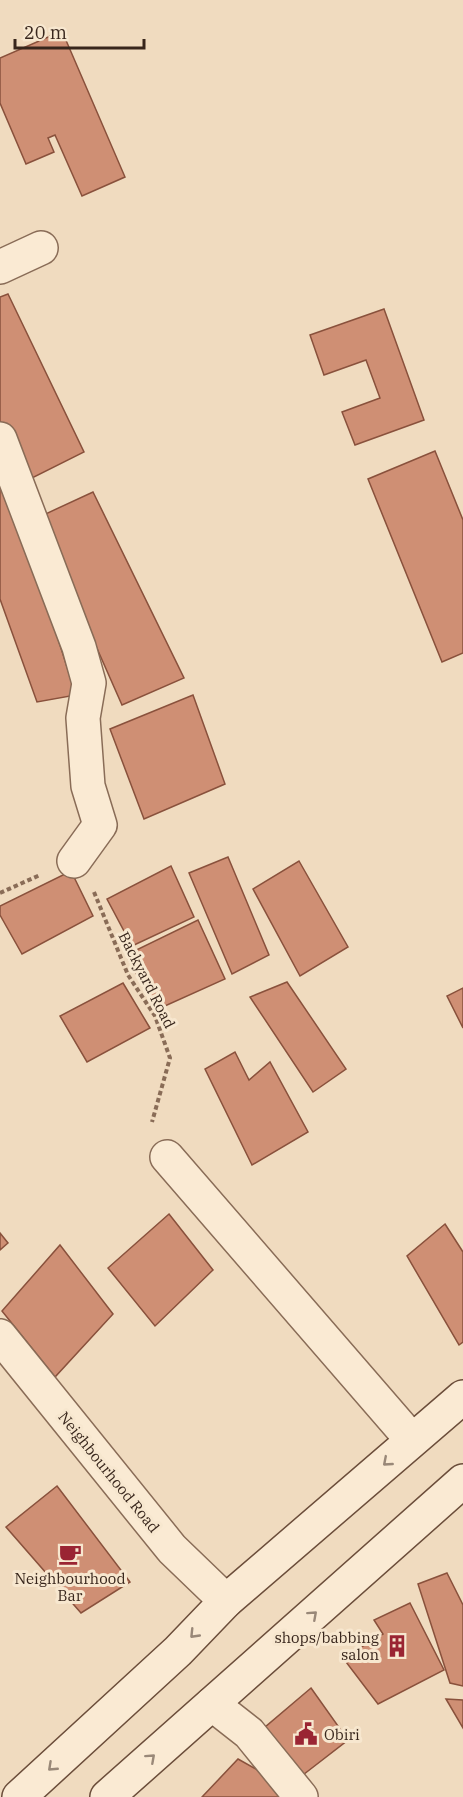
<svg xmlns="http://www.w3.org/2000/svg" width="463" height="1797" viewBox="0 0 463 1797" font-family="'IBM Plex Serif',serif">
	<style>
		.building { fill: #cf8f74; stroke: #89513c; stroke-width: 1.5 }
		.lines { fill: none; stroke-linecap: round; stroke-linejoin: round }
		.street-casing { stroke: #896c57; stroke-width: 36 }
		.secondary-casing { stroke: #6b4d3a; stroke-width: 36 }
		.path { stroke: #896c57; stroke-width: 4; stroke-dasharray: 4.5 3; stroke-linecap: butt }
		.street { stroke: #faead3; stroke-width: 33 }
		.secondary { stroke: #faead3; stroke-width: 33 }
		.oneway { stroke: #998878 }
		.labels { text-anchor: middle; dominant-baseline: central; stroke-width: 6; stroke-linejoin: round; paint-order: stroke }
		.street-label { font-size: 15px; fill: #38261c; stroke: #f7e7cf }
		.poi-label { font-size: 15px; fill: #38261c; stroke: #f7e7cf }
	</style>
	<rect width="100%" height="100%" fill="#f0dbbf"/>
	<g class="building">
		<path d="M62 31 125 177 82 196 55 135 48 138 54 152 26 164 0 103V58Z"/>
		<path d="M8 294 84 452 26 481 0 425V297Z"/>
		<path d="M384 309 424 420 355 445 342 412 380 398 366 360 324 375 310 335Z"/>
		<path d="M435 451 463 520V653L442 662 368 479Z"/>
		<path d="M0 460 27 542 76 695 37 702 0 599Z"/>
		<path d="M93 492 184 678 122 705 39 517Z"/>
		<path d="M193 695 225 784 144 819 110 729Z"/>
		<path d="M228 857 269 955 232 974 189 873Z"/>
		<path d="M299 861 348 947 300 976 253 889Z"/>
		<path d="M171 866 194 917 132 946 107 899Z"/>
		<path d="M71 871 93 916 22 954 0 915V906Z"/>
		<path d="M198 920 225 979 156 1010 126 955Z"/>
		<path d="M287 982 346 1069 313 1092 250 997Z"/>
		<path d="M123 983 150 1028 87 1062 60 1016Z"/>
		<path d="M463 988V1028L447 996Z"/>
		<path d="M235 1052 249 1080 270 1062 308 1132 252 1165 205 1069Z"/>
		<path d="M169 1214 213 1270 155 1326 108 1268Z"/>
		<path d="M445 1224 463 1252V1342L459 1345 407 1256Z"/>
		<path d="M0 1233 8 1243 0 1250Z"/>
		<path d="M60 1245 113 1314 55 1377 2 1311Z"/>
		<path d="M57 1486 130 1582 81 1613 6 1527Z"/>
		<path d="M447 1573 463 1605V1686L450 1683 418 1584Z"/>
		<path d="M410 1603 444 1670 378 1704 343 1658 383 1634 374 1620Z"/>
		<path d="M311 1688 348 1740 299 1778 264 1728Z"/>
		<path d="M446 1699 463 1700V1728Z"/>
		<path d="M238 1759 263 1773 280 1797H202Z"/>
	</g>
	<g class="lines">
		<g class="street-casing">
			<g id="street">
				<path d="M0 267 41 248"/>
				<path d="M0 439 79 647 89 683 83 718 88 786 100 825 74 861"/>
				<path d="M167 1157 412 1440"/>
				<path d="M0 1336 172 1549 226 1601"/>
				<path d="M212 1704 249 1733 301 1797"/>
			</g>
		</g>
		<g class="secondary-casing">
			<g id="secondary">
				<path d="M19 1797 178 1651 226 1601 463 1397"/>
				<path d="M107 1797 463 1481"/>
			</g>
		</g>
		<g class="path">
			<path d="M94 892 128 975 155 1016 170 1058 152 1122"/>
			<path d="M0 893 40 875"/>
		</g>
		<use href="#street" class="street"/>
		<use href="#secondary" class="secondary"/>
	</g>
	<defs><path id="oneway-chevron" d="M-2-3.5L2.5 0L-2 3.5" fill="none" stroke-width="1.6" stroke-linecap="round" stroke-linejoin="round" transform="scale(1.5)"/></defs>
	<g class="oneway">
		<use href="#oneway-chevron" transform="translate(387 1462) rotate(139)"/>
		<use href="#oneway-chevron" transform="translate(313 1615) rotate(-42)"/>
		<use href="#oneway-chevron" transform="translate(194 1634) rotate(134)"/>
		<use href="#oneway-chevron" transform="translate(151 1758) rotate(-42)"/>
		<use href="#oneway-chevron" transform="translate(52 1767) rotate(137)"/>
	</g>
	<defs>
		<g id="cafe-bare" transform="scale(1.8)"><path d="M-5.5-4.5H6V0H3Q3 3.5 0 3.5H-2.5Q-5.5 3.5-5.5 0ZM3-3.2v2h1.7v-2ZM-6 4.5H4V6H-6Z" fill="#9a2533" stroke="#f7e7cf" stroke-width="2.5" paint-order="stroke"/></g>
		<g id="building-bare" transform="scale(1.8)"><path d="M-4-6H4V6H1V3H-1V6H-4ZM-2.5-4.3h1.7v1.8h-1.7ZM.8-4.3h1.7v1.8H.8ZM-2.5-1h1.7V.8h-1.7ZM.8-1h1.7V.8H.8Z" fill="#9a2533" stroke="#f7e7cf" stroke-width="2.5" paint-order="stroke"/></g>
		<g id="civic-bare" transform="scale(1.8)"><path d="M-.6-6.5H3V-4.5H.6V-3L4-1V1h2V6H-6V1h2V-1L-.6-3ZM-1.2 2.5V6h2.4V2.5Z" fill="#9a2533" stroke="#f7e7cf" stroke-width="2.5" paint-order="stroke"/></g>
	</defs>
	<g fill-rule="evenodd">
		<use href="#cafe-bare" x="70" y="1554"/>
		<use href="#building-bare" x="397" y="1646"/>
		<use href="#civic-bare" x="306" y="1734"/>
	</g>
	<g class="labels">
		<g class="street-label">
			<text transform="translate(147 980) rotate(63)">Backyard Road</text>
			<text transform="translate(109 1472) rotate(51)">Neighbourhood Road</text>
		</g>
		<g class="poi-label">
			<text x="70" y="1578">Neighbourhood<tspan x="70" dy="17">Bar</tspan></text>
			<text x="379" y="1637" text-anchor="end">shops/babbing<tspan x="379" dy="17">salon</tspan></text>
			<text x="324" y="1734" text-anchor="start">Obiri</text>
		</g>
	</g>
	<path d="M15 39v9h129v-9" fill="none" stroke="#38261c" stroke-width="3"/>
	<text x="24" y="39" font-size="18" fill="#38261c" stroke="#f7e7cf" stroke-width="4.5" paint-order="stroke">20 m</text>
</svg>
